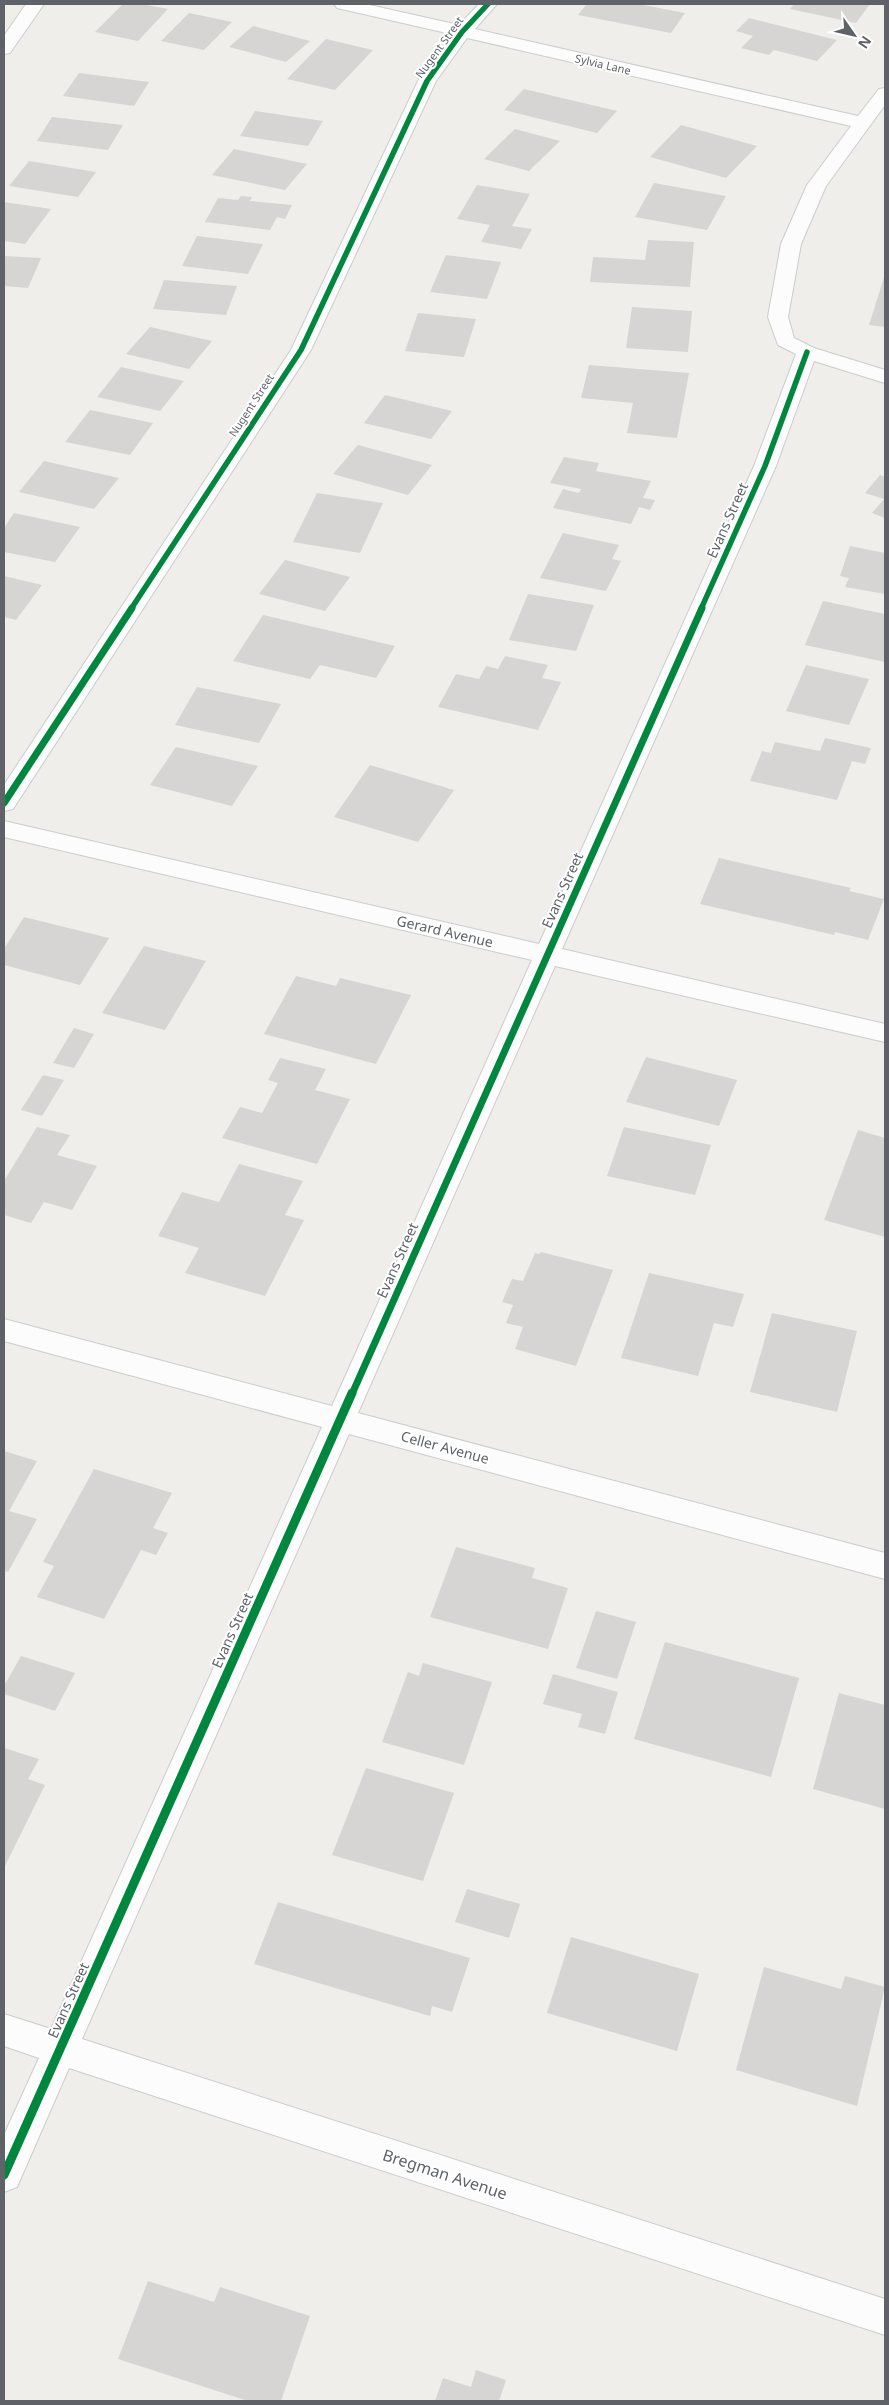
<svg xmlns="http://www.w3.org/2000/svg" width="889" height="2405" viewBox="0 0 889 2405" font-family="'Noto Sans',sans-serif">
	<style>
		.building { fill: #d6d5d3 }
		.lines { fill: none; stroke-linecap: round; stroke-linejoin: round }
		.minor-casing { stroke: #cbcccc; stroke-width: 2 }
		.minor { fill: #fdfcfc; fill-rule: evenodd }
		.cycleway-far2-casing { stroke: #fff; stroke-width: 8 }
		.cycleway-far1-casing { stroke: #fff; stroke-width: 10 }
		.cycleway-casing { stroke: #fff; stroke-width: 12 }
		.cycleway-far2 { stroke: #00873e; stroke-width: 5.5 }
		.cycleway-far1 { stroke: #00873e; stroke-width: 7 }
		.cycleway { stroke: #00873e; stroke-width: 9 }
		.labels { text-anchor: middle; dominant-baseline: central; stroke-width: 4; stroke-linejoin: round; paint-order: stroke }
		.far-street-label { font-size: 11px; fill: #5f6368; stroke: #fff }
		.street-label { font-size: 14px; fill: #5f6368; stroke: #fff }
		.near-street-label { font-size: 16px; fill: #5f6368; stroke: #fff }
	</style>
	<rect width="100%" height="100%" fill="#efeeea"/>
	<g class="building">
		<path d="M123 4H141L168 9 138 41 95 32Z"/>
		<path d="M587 4H638L685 13 671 33 578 15Z"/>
		<path d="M794 4H870L856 23 790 9Z"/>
		<path d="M189 13 232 22 204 50 161 41Z"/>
		<path d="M749 18 837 40 817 61 774 50 769 55 741 48 753 36 736 31Z"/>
		<path d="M253 26 310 41 286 62 229 47Z"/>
		<path d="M326 39 373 50 335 90 287 79Z"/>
		<path d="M79 73 149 82 134 106 63 96Z"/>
		<path d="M524 89 617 111 597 133 504 110Z"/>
		<path d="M255 111 323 121 308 146 240 136Z"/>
		<path d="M52 117 123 125 108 150 37 141Z"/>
		<path d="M681 125 757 146 726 178 650 157Z"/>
		<path d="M515 129 560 141 529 171 484 159Z"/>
		<path d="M234 149 307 164 285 190 212 175Z"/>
		<path d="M29 161 96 172 78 197 9 186Z"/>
		<path d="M654 183 726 196 707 230 635 217Z"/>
		<path d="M477 185 530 194 512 226 532 229 521 249 481 242 490 225 457 219Z"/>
		<path d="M241 196 252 197 250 201 292 205 285 219 277 217 270 230 205 222 218 198 238 200Z"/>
		<path d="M4 202 51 209 25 244 4 241Z"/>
		<path d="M197 236 263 244 248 274 182 266Z"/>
		<path d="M648 240 694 242 690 287 590 282 593 257 645 260Z"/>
		<path d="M446 255 501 262 487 299 430 292Z"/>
		<path d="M4 256 41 258 28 288 4 286Z"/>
		<path d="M885 274V327L869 325Z"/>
		<path d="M164 280 237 286 226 315 153 309Z"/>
		<path d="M632 307 692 311 688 352 626 348Z"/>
		<path d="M418 313 476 319 464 357 405 351Z"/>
		<path d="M150 327 212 341 189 369 126 354Z"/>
		<path d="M589 365 689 373 677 438 627 433 633 403 581 398Z"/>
		<path d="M121 367 184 381 160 411 97 397Z"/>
		<path d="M385 395 452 411 431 439 364 423Z"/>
		<path d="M90 410 153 423 130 455 65 442Z"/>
		<path d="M358 445 432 465 408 495 333 474Z"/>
		<path d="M564 457 599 463 596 471 651 481 643 498 655 500 650 510 639 507 631 524 553 508 563 489 579 493 581 489 550 483Z"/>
		<path d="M44 461 119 478 94 509 19 492Z"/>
		<path d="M880 475 885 477V518L872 513 884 499 865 493Z"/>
		<path d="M317 493 383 503 360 553 293 542Z"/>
		<path d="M14 513 80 527 55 562 4 552V528Z"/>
		<path d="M563 533 619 545 612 559 621 561 606 591 540 578Z"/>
		<path d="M850 546 885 553V594L845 587 849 578 840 576Z"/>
		<path d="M285 560 350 577 325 611 259 594Z"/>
		<path d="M4 576 42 585 16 620 4 617Z"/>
		<path d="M528 594 594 605 576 651 509 640Z"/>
		<path d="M823 601 885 614V662L805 645Z"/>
		<path d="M263 615 395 646 376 678 320 665 310 679 233 661Z"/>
		<path d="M505 656 548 665 542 678 561 682 538 730 438 707 456 674 479 679 486 666 498 669Z"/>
		<path d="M806 665 869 679 849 725 786 711Z"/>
		<path d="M197 687 281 704 259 743 175 725Z"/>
		<path d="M825 738 871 748 865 764 852 761 837 800 750 781 762 751 771 753 775 742 820 751Z"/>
		<path d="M176 747 258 766 232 806 150 785Z"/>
		<path d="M370 765 454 790 418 842 334 817Z"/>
		<path d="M719 858 851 888 849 891 884 899 868 940 835 932 834 935 700 904Z"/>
		<path d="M24 917 109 938 80 985 4 965V949Z"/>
		<path d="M144 946 206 961 165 1030 102 1013Z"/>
		<path d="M296 976 336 986 340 978 411 995 376 1064 264 1034Z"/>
		<path d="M74 1028 94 1034 74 1068 53 1063Z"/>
		<path d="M646 1057 737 1080 719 1126 626 1102Z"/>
		<path d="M280 1058 326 1069 315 1090 350 1099 317 1164 222 1138 240 1107 262 1113 278 1083 268 1080Z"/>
		<path d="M43 1075 64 1080 42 1116 21 1110Z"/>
		<path d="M37 1127 70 1135 57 1155 97 1166 72 1210 44 1202 31 1223 4 1215V1181Z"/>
		<path d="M624 1127 711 1145 695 1195 607 1176Z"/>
		<path d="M858 1130 885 1138V1237L824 1220Z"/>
		<path d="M239 1164 303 1181 285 1215 304 1220 265 1296 185 1273 199 1248 158 1236 182 1192 219 1202Z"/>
		<path d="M541 1252 613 1270 576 1366 515 1349 523 1327 506 1323 513 1305 502 1302 512 1279 523 1281 535 1253 539 1254Z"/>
		<path d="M649 1273 744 1294 733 1327 714 1323 698 1376 621 1358Z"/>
		<path d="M772 1313 857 1331 837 1412 750 1392Z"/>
		<path d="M4 1451 37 1461 9 1511 37 1519 8 1572 4 1571Z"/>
		<path d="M94 1469 172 1493 153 1528 168 1533 156 1555 141 1550 104 1619 37 1597 54 1566 43 1562Z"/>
		<path d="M456 1547 535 1568 532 1578 568 1588 548 1649 430 1617Z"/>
		<path d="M596 1611 636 1622 617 1679 576 1668Z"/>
		<path d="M665 1642 799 1678 771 1777 634 1739Z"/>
		<path d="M21 1656 75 1673 55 1711 4 1694V1686Z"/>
		<path d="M423 1663 492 1682 464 1765 382 1742 408 1672 419 1676Z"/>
		<path d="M553 1674 618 1692 605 1734 578 1727 582 1714 543 1704Z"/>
		<path d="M839 1693 885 1705V1809L813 1789Z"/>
		<path d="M4 1748 39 1759 28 1779 45 1785 4 1868Z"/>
		<path d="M366 1768 454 1793 423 1881 332 1855Z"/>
		<path d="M467 1889 520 1904 509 1938 455 1922Z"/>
		<path d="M278 1902 470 1958 452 2012 432 2006 430 2016 254 1964Z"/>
		<path d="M571 1937 699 1974 677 2051 547 2013Z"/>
		<path d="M764 1967 841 1989 845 1976 885 1987 857 2106 736 2070Z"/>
		<path d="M148 2281 214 2302 220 2287 310 2316 281 2401H248L118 2359Z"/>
		<path d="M476 2370 506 2380 499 2401H435L443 2378 471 2387Z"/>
	</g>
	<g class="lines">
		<g class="minor-casing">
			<g id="minor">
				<path d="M26 4H44L10 53 4 54V36Z"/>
				<path d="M334 4H365L459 25 479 4H497L475 29 858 116 879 89 885 88V105L826 186 801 244 788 317 794 338 814 348 885 370V383L814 361 776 466 562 949 885 1024V1042L555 966 358 1413 885 1553V1579L349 1434 82 2039 885 2299V2335L69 2068 17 2187 4 2192V2135L39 2058 4 2046V2014L51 2029 322 1427 4 1341V1319L332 1406 532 960 4 837V821L539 944 754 466 796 354 778 345 768 317 781 244 807 185 851 126 467 38 436 81 311 350 13 809 4 811V785L291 350 418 81 451 34 337 8Z"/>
			</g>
		</g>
		<use href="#minor" class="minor"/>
		<g class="cycleway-far2-casing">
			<g id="cycleway-far2">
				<path d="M131 609 301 350 427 81 462 32 488 4"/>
				<path d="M701 609 765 466 807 352"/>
			</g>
		</g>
		<g class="cycleway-far1-casing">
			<g id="cycleway-far1">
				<path d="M4 803 132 608"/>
				<path d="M352 1394 702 608"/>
			</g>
		</g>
		<g class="cycleway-casing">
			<path id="cycleway" d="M4 2175 352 1393"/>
		</g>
		<use href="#cycleway-far2" class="cycleway-far2"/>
		<use href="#cycleway-far1" class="cycleway-far1"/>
		<use href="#cycleway" class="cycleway"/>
	</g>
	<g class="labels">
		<g class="far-street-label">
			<text transform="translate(439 47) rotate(-54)">Nugent Street</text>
			<text transform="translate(603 64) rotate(13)">Sylvia Lane</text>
			<text transform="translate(251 405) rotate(-57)">Nugent Street</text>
		</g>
		<g class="street-label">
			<text transform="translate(727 520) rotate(-66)">Evans Street</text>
			<text transform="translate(562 890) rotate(-66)">Evans Street</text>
			<text transform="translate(445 931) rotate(13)">Gerard Avenue</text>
			<text transform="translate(397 1260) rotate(-66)">Evans Street</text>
			<text transform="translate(445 1447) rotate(15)">Celler Avenue</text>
			<text transform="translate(232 1630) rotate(-66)">Evans Street</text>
			<text transform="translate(68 2000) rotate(-66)">Evans Street</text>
		</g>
		<g class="near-street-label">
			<text transform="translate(445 2174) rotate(18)">Bregman Avenue</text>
		</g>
	</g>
	<rect width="889" height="2405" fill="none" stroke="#5f6368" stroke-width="10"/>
	<g transform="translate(854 35) rotate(124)" stroke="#ffffff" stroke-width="4" paint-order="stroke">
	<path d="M0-4L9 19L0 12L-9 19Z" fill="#5f6368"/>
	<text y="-8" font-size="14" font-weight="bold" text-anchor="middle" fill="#5f6368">N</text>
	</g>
</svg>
